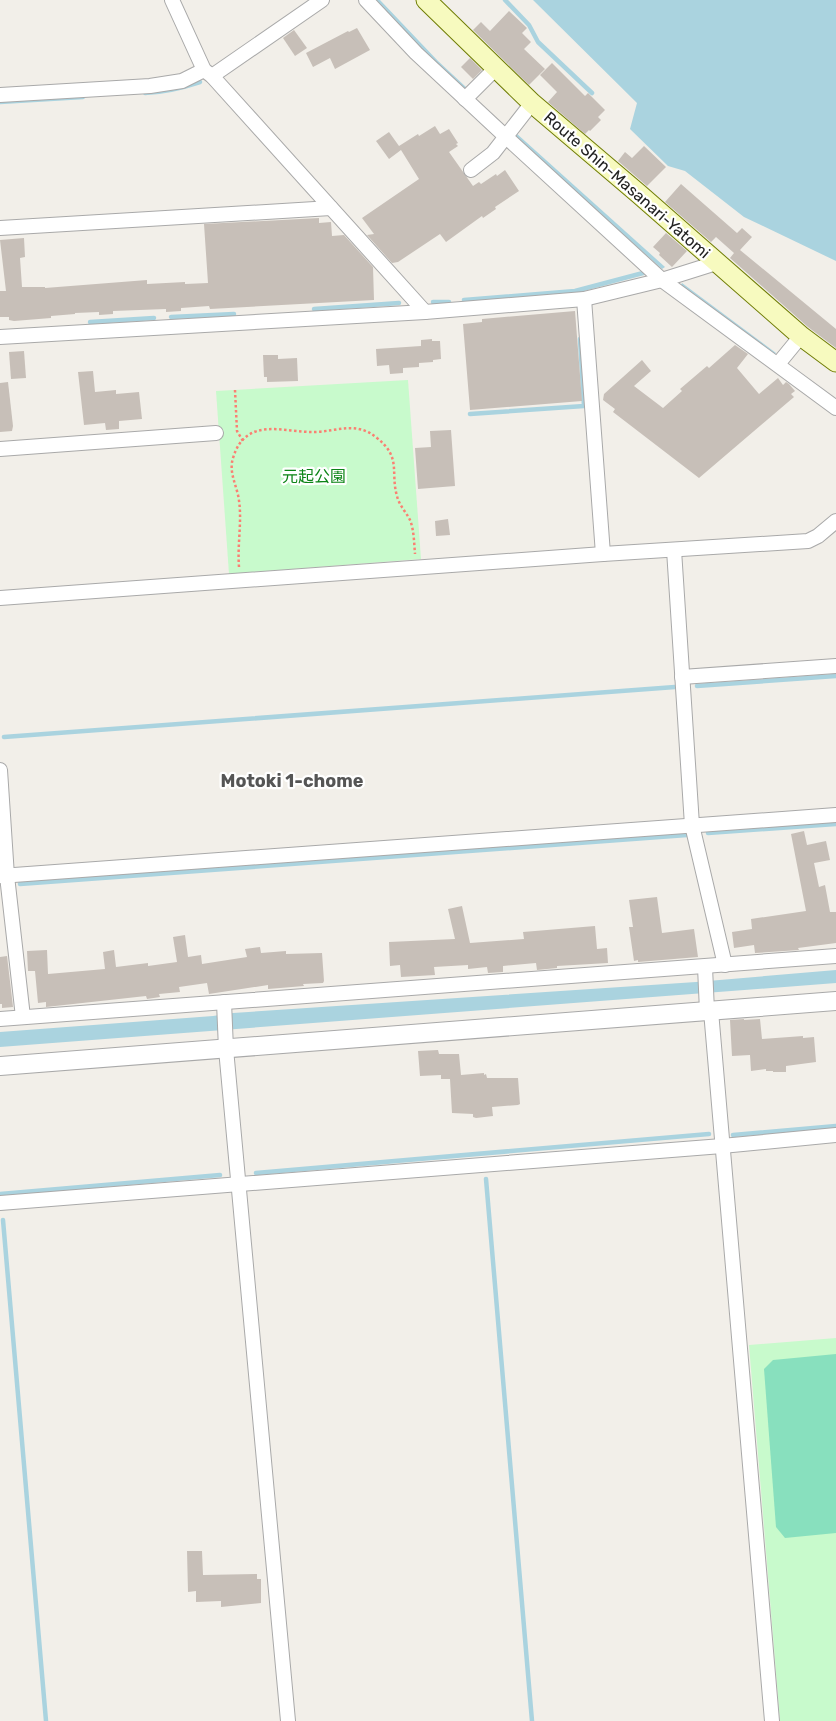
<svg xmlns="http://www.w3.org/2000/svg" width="836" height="1721" viewBox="0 0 836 1721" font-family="Rubik,'Noto Sans JP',sans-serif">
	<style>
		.park { fill: #c8facc }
		.pitch { fill: #88e0be }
		.water { fill: #aad3df }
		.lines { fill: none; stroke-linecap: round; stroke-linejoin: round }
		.stream { stroke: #aad3df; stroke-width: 4.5 }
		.building { fill: #c7bfb8 }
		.minor-casing { stroke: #a9a9a9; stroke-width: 16 }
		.tertiary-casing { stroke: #a9a9a9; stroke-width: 20 }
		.secondary-casing { stroke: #707d05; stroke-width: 21 }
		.path { stroke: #fa8072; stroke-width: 2.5; stroke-dasharray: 2.5 2.5; stroke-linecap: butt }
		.minor { stroke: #fff; stroke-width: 14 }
		.tertiary { stroke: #fff; stroke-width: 18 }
		.secondary { stroke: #f7fabf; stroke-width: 19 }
		.labels { text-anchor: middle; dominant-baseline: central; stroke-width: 4.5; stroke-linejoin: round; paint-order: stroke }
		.street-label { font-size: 16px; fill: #222; stroke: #fff }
		.park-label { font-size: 16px; fill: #0c8416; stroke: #fff }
		.neighbourhood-label { font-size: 18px; font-weight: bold; fill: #555; stroke: #fff }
	</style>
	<rect width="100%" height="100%" fill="#f2efe9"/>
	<g class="park">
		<path d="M408 380 421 559 229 574 216 391Z"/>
		<path d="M836 1338V1721H780L749 1345Z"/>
	</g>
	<path class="pitch" d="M836 1354V1533L785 1538 776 1527 764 1369 773 1360Z"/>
	<g class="water">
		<path d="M373 0H380L438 61 467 88 465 91 411 40Z"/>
		<path d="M533 0H836V261L744 217 685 171 668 166 630 129 637 103Z"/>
		<path d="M516 133 665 267 662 269 513 136Z"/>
		<path d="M682 283 776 353 773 357 680 287Z"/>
		<path d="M836 970V983L0 1047V1032L213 1016 233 1013 696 982Z"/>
	</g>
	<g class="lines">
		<g class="stream">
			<path d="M505 0 529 25 538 42 592 93"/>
			<path d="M145 93C164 92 182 88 200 82"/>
			<path d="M0 102 83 97"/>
			<path d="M464 300 575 291 643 273"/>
			<path d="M433 302H449"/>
			<path d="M314 309 399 303"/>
			<path d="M171 317 234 314"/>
			<path d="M90 322 154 318"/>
			<path d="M470 414 584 406 580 339"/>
			<path d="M697 686 836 676"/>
			<path d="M4 737 675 687"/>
			<path d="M708 833 836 824"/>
			<path d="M20 884 687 835"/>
			<path d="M733 1135 836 1126"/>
			<path d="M256 1173 709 1134"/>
			<path d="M486 1179 532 1721"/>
			<path d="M0 1194 220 1175"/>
			<path d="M3 1220 46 1721"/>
		</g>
	</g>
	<g class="building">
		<path d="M509 11 527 28 522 33 531 42 524 49 545 69 529 85 473 30 481 22 490 31Z"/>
		<path d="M357 28 370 50 335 69 330 58 313 67 306 53 348 31 349 32Z"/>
		<path d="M294 30 307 48 295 56 283 38Z"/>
		<path d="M470 58 482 70 473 79 461 67Z"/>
		<path d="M552 63 585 96 588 93 605 110 598 117 601 120 590 131 589 130 585 134 548 102 557 92 540 75Z"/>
		<path d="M435 126 440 134 449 129 458 143 456 144 458 146 449 152 473 186 479 182 481 184 496 174 497 176 505 170 519 191 495 207 496 209 483 218 482 216 446 242 440 234 398 262 392 263 367 235 374 234 362 218 419 179 401 150 389 159 376 141 389 132 399 146 418 134 419 136Z"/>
		<path d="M644 146 666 167 647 186 618 161 625 152 632 158Z"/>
		<path d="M681 184 737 233 742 228 752 237 740 250 836 329V348L808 327 730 258 734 253 716 237 711 242 665 202Z"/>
		<path d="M319 218V223L331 222 332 236 344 235 373 267 374 300 210 309 209 306 181 308V311L166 312V309L113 311V314L99 315V312L75 313V314L51 316V318L14 321 9 320V317H0V291H6L0 240 24 238 25 257 20 258 22 287H45V288L147 280V284L185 282V284L208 283 204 224Z"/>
		<path d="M666 233 687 251 672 267 659 255 660 253 653 247Z"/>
		<path d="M575 311 582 401 470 410 463 324 482 322V319Z"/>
		<path d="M432 339V341H440L441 359 433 360V362L419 363V367L403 368V373L390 374 389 365 377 366 376 349 421 346V340Z"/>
		<path d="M735 345 748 354 737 368 759 394 778 378 783 385 786 382 789 384 795 391 791 394 794 397 699 478 613 412 615 409 603 400 604 394 642 360 651 371 634 386 663 408 682 391 680 389 707 366 709 368Z"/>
		<path d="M24 351 26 378 11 379 9 352Z"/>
		<path d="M263 355H278V359L297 358 298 381 267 382V377H264Z"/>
		<path d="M93 371 95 392 116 390V394L139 392 142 419 119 421V429L106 430 105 423 84 425 78 372Z"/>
		<path d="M8 382 13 426 12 431 0 432V383Z"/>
		<path d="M451 430 455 486 418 489 415 448 431 447 430 431Z"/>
		<path d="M448 519 450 535 436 536 435 521Z"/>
		<path d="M804 831 807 845 826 841 830 860 814 863 819 887 825 885 830 912H836V943L798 948 799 950 755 953 754 945 734 948 732 932 752 929 751 919 806 911 791 834Z"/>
		<path d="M657 897 662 933 694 929 698 957 638 962V960L634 961 629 927H633L629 900Z"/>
		<path d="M462 906 470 943 524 939 523 932 595 926 597 949 607 948 608 963 557 966V968L537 970 536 963 503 966V972L488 973 487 967 468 969V965L434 967 435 975 401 977 400 965 390 966 389 942 455 939 448 909Z"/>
		<path d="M185 935 188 957 201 955 202 964 247 957 245 949 260 947 261 953 286 951V954L322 953 324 981 323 983 303 984 304 986 268 989V985L209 994 207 983 179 987 180 992 159 994 160 997 147 999 146 996 46 1007V1002L38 1003 35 971H28L27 951 47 950 48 974 105 969 103 952 114 950 116 967 148 963V966L177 962 173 937Z"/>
		<path d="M7 956 13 1007 2 1008V1004H0V957Z"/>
		<path d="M744 1019V1020L760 1019 762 1039 803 1036V1038L814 1037 816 1062 786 1066V1072H773V1071H766V1069L751 1071 750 1055 732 1056 730 1020Z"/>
		<path d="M438 1050 439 1054H459L461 1075 484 1073V1075L486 1074 487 1078H518L520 1104 518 1105 492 1107 493 1116 476 1118 473 1117V1114L452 1113 450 1079H441V1075L420 1076 418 1051Z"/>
		<path d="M187 1551H202L203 1575 257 1574V1579H261V1603L221 1607V1601L196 1602V1591L188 1592Z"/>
	</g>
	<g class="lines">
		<g class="minor-casing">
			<g id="minor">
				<path d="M172 0 204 70 212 76 425 312"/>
				<path d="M366 0 416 53 505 136 662 280 836 408"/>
				<path d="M212 76 322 0"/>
				<path d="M0 95 150 86 182 81 204 70"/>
				<path d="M465 99 496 68"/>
				<path d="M471 170 493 153 532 103"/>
				<path d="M0 228 331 208"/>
				<path d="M584 299 603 554"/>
				<path d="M0 337 425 312 584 299 662 280 716 263"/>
				<path d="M778 364 801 336"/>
				<path d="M0 449 216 433"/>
				<path d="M674 550 692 825 725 965"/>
				<path d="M0 598 603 554 808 541 818 536 836 521"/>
				<path d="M682 677 836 666"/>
				<path d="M0 770 7 876 23 1017"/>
				<path d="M0 876 836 815"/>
				<path d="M705 967 707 1011"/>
				<path d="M224 1002 226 1049 288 1721"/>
				<path d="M711 1011 772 1721"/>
				<path d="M0 1019 836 956"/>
				<path d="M0 1203 722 1146 836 1135"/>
			</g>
		</g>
		<g class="tertiary-casing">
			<path id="tertiary" d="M0 1066 836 1001"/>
		</g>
		<g class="secondary-casing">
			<path id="secondary" d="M426 0 532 103 639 194 801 336 836 362"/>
		</g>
		<g class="path">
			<path d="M235 390 237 431 243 441"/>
			<path d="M239 567C237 543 243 518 238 495 235 482 229 471 233 458 246 415 285 433 315 432 338 431 357 421 377 438 402 458 390 472 397 496 399 505 406 512 410 520 414 530 414 542 415 554"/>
		</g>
		<use href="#minor" class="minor"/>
		<use href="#tertiary" class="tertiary"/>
		<use href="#secondary" class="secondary"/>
	</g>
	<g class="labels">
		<g class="street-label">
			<text transform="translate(627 185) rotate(41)">Route Shin-Masanari-Yatomi</text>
		</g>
		<g class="park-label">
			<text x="314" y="476">元起公園</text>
		</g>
		<g class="neighbourhood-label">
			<text x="292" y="781">Motoki 1-chome</text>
		</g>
	</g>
</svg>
